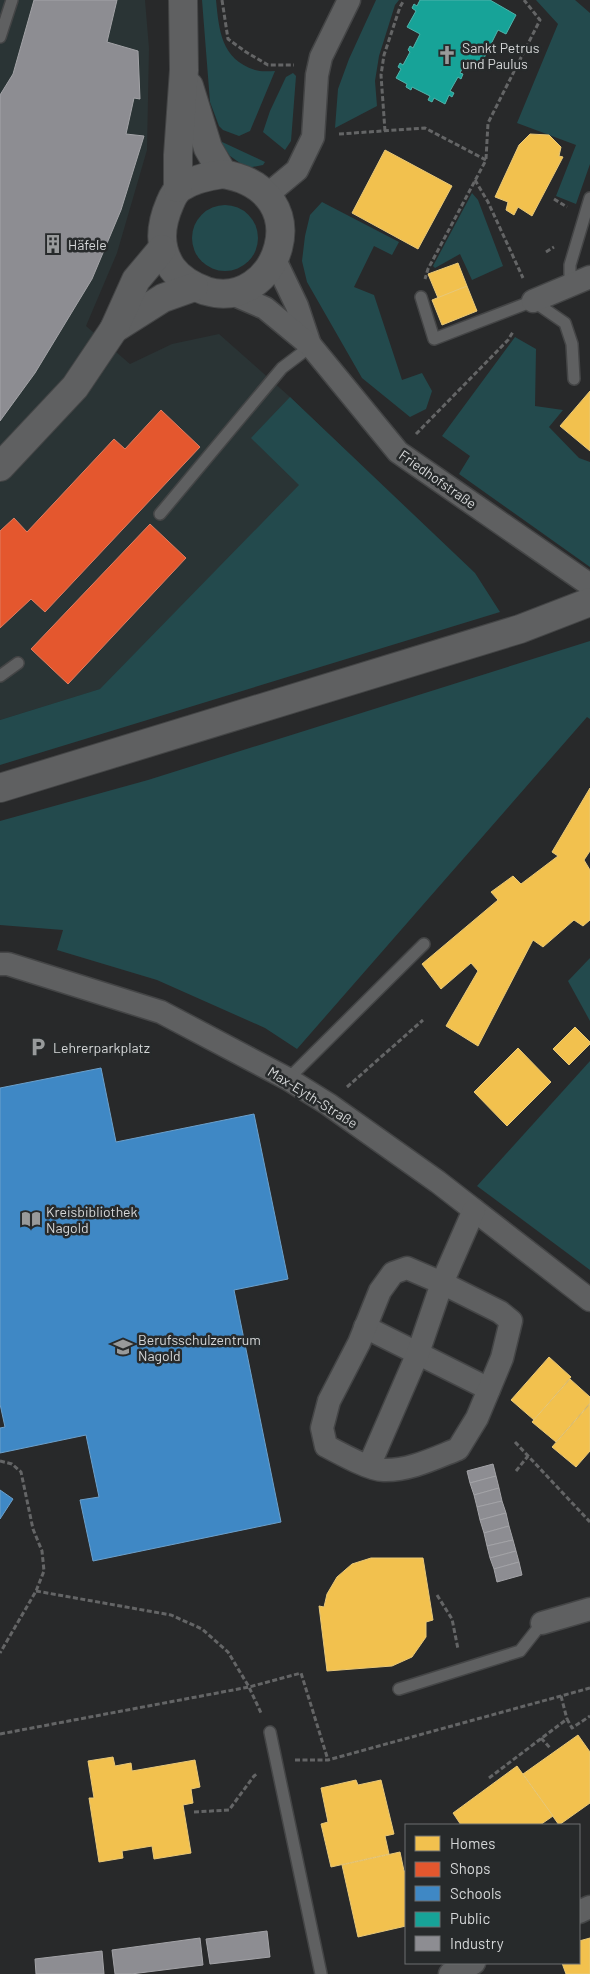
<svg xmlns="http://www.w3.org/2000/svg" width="590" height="1974" viewBox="0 0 590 1974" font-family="Barlow,sans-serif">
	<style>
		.built { fill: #2a3435 }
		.green { fill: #234a4d }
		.homes { fill: #f2c14e; stroke: #e9c877 }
		.shops { fill: #e4572e; stroke: #e07d61 }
		.schools { fill: #3f88c5; stroke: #6ca0cb }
		.public { fill: #17a398; stroke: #50b3ab }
		.industry { fill: #8d8d92; stroke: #a3a3a7 }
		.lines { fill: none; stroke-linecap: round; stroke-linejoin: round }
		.service-casing { stroke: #444546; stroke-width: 14 }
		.minor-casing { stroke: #444546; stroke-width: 25 }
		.tertiary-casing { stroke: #444546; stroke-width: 30 }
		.secondary-casing { stroke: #444546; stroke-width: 30 }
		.path { stroke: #646566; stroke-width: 3; stroke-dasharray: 5 2.5; stroke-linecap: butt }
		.service { stroke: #5f6061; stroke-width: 11 }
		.minor { stroke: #5f6061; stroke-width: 22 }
		.tertiary { stroke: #5f6061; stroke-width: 28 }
		.secondary { stroke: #5f6061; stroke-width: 28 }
		.labels { text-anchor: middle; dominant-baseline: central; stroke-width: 5; stroke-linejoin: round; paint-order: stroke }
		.poi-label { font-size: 14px; fill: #d5d7d8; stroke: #272a2b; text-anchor: start }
		.street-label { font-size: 14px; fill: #d5d7d8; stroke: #272a2b }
	</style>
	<rect width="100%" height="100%" fill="#28292a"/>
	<path class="built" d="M0 0H145L149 48 147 150 117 253 86 326 130 364 172 344 219 334 290 397 358 462 104 688 0 720Z"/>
	<g class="green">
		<path d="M202 0H216C219 30 221 59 255 70 261 72 269 71 275 71L250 131 239 136 223 130 219 126 210 102Z"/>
		<path d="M376 0H399L395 5 379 56 375 81 377 106 335 128 338 89 349 59Z"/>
		<path d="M536 0H575L590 13V164L576 204 556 196 576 145 517 123 558 24Z"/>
		<path d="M293 73 296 76 291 141 285 150 263 132 270 111 286 77Z"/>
		<path d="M220 141 265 162 263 165 247 168 230 156Z"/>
		<path d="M472 193 478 200 503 266 472 280 460 254 435 268 433 266Z"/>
		<path d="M322 202 399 242 392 255 374 246 354 287 374 295 402 380 422 373 432 391 426 409 410 417 362 378 307 282 302 261 305 236 310 215Z"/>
		<circle cx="225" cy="238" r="33"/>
		<path d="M515 337 536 349 535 406 563 410 549 427 579 458 590 462V567L459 474 470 456 442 436Z"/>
		<path d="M290 397 475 573 500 612 0 765V720L100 689 299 485 251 438Z"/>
		<path d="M590 641V719L587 717 297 1049 265 1028 157 980 57 950 63 930 0 925V821L148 780Z"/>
		<path d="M590 958V1021L568 981Z"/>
		<path d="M590 1061V1270L477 1186Z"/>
	</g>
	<g class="homes">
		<path d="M530 134 549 135 561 147 559 156 563 157 532 216 518 207 514 215 506 210 508 202 495 197 519 145Z"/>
		<path d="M385 150 452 186 418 249 352 213Z"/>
		<path d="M458 263 467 286 438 298 428 274Z"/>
		<path d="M467 286 477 311 442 325 432 300Z"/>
		<path d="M590 391V451L560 426Z"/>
		<path d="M590 788V851L584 860 590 870V920L583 926 574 920 543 947 533 940 478 1046 446 1026 478 971 471 963 441 989 422 964 498 900 491 892 513 876 521 884 558 856 552 852Z"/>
		<path d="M575 1027 590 1042V1044L569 1065 553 1049Z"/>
		<path d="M518 1048 551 1082 507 1126 474 1092Z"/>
		<path d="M549 1357 571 1377 534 1420 511 1400Z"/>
		<path d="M570 1379 590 1397V1403L556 1442 532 1422Z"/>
		<path d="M590 1404V1451L576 1467 552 1447Z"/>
		<path d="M371 1558H423L433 1620 426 1622V1637L412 1657 392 1666 327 1671 319 1606 324 1607 327 1594 337 1577 352 1564Z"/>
		<path d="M578 1735 590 1752V1803L559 1825 523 1774Z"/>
		<path d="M113 1757 115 1766 131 1763 132 1771 195 1760 200 1787 191 1789 193 1803 183 1805 191 1853 154 1859 152 1846 122 1851 123 1858 99 1862 89 1798H94L88 1761Z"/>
		<path d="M517 1766 553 1816 540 1825H461L453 1813Z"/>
		<path d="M356 1780 358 1785 381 1780 394 1834 385 1836 389 1854 331 1867 321 1824 328 1822 321 1788Z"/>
		<path d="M400 1852 404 1871H406V1926L358 1937 342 1865Z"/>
		<path d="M590 1938V1974H566L562 1963H579V1941Z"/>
	</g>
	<g class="shops">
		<path d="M161 410 200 447 45 612 31 599 0 628V531L14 518 27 532 114 439 125 449Z"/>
		<path d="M150 524 186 558 68 684 31 649Z"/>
	</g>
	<g class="schools">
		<path d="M101 1068 116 1142 254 1114 288 1279 234 1290 281 1522 93 1561 80 1500 99 1497 86 1435 0 1453V1428L5 1427 0 1404V1088Z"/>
		<path d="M0 1490 13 1499 0 1519Z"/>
	</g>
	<path class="public" d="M420 0H490L516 15 506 34 498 30 491 44 494 47 493 50 489 48 480 66 467 59 460 73 463 74 461 79 458 77 450 91 454 93 452 97 449 95 445 104 434 98 432 102 428 100 430 96 412 87 411 90 406 87 407 84 396 78 401 69 398 67 400 63 403 65 410 52 408 50 410 46 413 48 420 34 407 27 416 11 412 8 414 4 417 6Z"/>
	<g class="industry">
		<path d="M34 0H117L107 42 138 51 140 99 134 98 126 134 144 136 121 210 92 279 35 373 0 421V95L13 74Z"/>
		<path d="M493 1464 496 1476 470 1483 467 1471Z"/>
		<path d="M496 1476 499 1488 474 1495 470 1483Z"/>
		<path d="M499 1488 502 1501 477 1507 474 1495Z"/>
		<path d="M502 1501 506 1513 480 1520 477 1507Z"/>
		<path d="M506 1513 509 1526 484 1533 480 1520Z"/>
		<path d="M509 1526 513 1540 487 1546 484 1533Z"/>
		<path d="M513 1540 516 1551 490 1558 487 1546Z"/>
		<path d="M516 1551 519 1562 494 1569 490 1558Z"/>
		<path d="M519 1562 522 1575 497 1582 494 1569Z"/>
		<path d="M267 1931 270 1957 210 1964 206 1939Z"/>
		<path d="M200 1938 203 1965 131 1974H115L112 1950Z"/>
		<path d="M102 1951 104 1974H36L35 1959Z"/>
	</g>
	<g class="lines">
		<g class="service-casing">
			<g id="service">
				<path d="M0 37 12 0"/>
				<path d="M570 286V265L590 198"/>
				<path d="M421 297 434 339 533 301 565 323 572 344 574 379"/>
				<path d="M160 514 282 368 311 346"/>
				<path d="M0 676 18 663"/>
				<path d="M288 1079 424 944"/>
				<path d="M399 1689 520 1651 542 1623"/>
				<path d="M270 1732 321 1974"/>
			</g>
		</g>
		<g class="minor-casing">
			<g id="minor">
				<path d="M267 195 297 170 313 137 317 75 321 57 349 0"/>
				<path d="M275 260 297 306 310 345"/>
				<path d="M230 293 265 308 311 346 398 452 590 585"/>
				<path d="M533 301 590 277"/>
				<path d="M0 964H8L161 1012 288 1079 328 1104 438 1182 590 1300"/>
				<path d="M365 1327 489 1389"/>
				<path d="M369 1466 418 1353 442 1283 500 1312 511 1321 502 1358 477 1418 458 1449C435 1458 409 1471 383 1470 370 1470 339 1453 326 1446L322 1428 329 1401 359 1343 380 1291 393 1273 407 1268 442 1283 474 1210"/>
				<path d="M542 1623 590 1609"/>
				<path d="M579 1912 590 1907"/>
				<path d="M450 1974 474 1963"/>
			</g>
		</g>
		<g class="tertiary-casing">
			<g id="tertiary">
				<path d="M189 86 208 148 223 174"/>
				<path d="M223 174C322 191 277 313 206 291 192 286 181 280 172 268 158 247 160 226 170 203 172 198 176 191 180 188 193 179 208 176 223 174Z"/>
				<path d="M178 188V155L184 70 183 0"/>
				<path d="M114 329 163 298 194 287"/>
				<path d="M0 467 75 387 114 329 136 280 162 249"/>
			</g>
		</g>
		<g class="secondary-casing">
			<path id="secondary" d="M0 788 520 629 590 602"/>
		</g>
		<g class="path">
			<path d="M222 0 228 39 246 52 268 65H294"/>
			<path d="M385 131 381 75 384 55 400 7 404 0"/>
			<path d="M339 134 425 128 486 160 428 269 425 279"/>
			<path d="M486 159 488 123 540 20 524 0"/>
			<path d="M475 180 488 202 523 278"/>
			<path d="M554 199 567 207"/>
			<path d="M546 252 554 247"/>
			<path d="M416 434 508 340 513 332"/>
			<path d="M347 1087 423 1020"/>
			<path d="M515 1442 590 1522"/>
			<path d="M0 1461 12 1464 21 1472 33 1529 42 1551 44 1571 36 1591 0 1653"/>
			<path d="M516 1471 528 1456"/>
			<path d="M36 1591 171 1615 202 1629 228 1652 249 1687 261 1713"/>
			<path d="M437 1595 452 1619 458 1649"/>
			<path d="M561 1696 567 1719"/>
			<path d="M0 1734 249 1687 301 1673 328 1760"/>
			<path d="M541 1738 551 1749"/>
			<path d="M295 1760H328L590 1688"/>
			<path d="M489 1778 567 1719 572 1728 590 1716"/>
			<path d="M194 1812 229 1810 254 1776 258 1773"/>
		</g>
		<use href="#service" class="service"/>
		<use href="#minor" class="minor"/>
		<use href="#tertiary" class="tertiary"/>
		<use href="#secondary" class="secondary"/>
	</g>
	<defs>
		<g id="church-bare" transform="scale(1.5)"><path d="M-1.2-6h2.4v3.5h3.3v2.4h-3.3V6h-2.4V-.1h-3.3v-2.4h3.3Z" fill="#989a9b" stroke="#272a2b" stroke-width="2.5" paint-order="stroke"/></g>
		<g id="building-bare" transform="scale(1.5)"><path d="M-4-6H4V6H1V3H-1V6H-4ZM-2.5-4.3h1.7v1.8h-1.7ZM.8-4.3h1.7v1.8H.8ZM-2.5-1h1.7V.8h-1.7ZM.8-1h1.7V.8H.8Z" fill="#989a9b" stroke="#272a2b" stroke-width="2.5" paint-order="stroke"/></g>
		<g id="parking-bare" transform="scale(1.5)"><path d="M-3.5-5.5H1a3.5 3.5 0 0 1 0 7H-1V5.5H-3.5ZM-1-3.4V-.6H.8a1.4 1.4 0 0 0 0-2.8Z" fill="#989a9b" stroke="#272a2b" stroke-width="2.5" paint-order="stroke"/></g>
		<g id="library-bare" transform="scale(1.5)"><path d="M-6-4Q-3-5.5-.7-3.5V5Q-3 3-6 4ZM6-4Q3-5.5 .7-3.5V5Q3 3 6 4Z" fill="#989a9b" stroke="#272a2b" stroke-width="2.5" paint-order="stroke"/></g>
		<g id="school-bare" transform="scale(1.5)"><path d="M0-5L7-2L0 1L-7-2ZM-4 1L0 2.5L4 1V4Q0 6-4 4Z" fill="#989a9b" stroke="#272a2b" stroke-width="2.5" paint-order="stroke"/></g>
	</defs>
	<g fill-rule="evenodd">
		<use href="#church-bare" x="447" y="55"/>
		<use href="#building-bare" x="53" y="244"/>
		<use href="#parking-bare" x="38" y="1047"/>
		<use href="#library-bare" x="31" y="1219"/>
		<use href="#school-bare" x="123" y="1347"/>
	</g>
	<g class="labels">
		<g class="poi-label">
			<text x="462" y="47">Sankt Petrus<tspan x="462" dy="16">und Paulus</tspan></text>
			<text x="68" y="244">Häfele</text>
			<text x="53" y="1047">Lehrerparkplatz</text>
			<text x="46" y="1211">Kreisbibliothek<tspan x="46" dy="16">Nagold</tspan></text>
			<text x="138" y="1339">Berufsschulzentrum<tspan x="138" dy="16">Nagold</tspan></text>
		</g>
		<g class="street-label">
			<text transform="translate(438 479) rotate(35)">Friedhofstraße</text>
			<text transform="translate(313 1097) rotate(32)">Max-Eyth-Straße</text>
		</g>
	</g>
	<rect x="405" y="1824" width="175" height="140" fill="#272a2b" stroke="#6d6f70"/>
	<rect x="415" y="1836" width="25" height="15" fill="#f2c14e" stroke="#6d6f70"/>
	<text x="450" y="1849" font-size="15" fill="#d5d7d8">Homes</text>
	<rect x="415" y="1862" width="25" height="15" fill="#e4572e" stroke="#6d6f70"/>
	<text x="450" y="1874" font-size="15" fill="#d5d7d8">Shops</text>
	<rect x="415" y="1886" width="25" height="15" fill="#3f88c5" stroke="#6d6f70"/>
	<text x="450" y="1899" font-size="15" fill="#d5d7d8">Schools</text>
	<rect x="415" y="1912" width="25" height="15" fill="#17a398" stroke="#6d6f70"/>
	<text x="450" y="1924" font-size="15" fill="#d5d7d8">Public</text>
	<rect x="415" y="1936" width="25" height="15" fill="#8d8d92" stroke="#6d6f70"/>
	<text x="450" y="1949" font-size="15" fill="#d5d7d8">Industry</text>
</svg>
